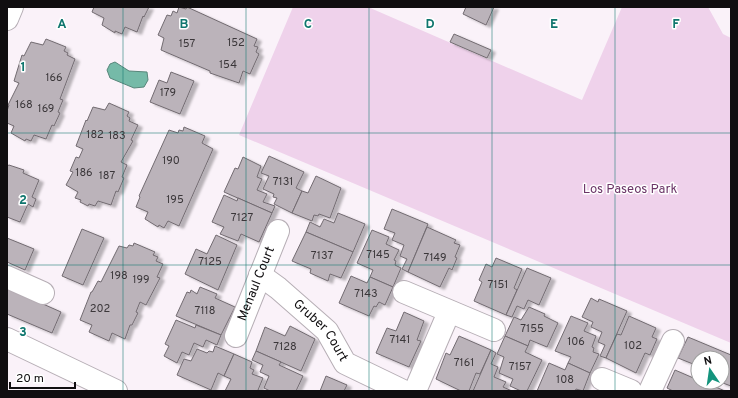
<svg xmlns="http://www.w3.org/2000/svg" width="738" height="398" viewBox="0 0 738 398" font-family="Overpass,sans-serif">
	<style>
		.green { fill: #efd2eb }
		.water { fill: #75baa8; stroke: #57867a }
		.building { fill: #bbb3ba; stroke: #726b71; filter: url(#shadow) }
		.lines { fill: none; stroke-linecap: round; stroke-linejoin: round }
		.minor-casing { stroke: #b6aeb5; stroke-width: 24 }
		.minor { stroke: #fff; stroke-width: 22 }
		.grid { fill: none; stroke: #0f766e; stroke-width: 1; stroke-opacity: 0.55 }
		.labels { text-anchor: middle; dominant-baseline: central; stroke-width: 3; stroke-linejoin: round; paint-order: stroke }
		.number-label { font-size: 11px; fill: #3b373a }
		.park-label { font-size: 13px; fill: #6b3467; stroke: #fff }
		.street-label { font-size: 13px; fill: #100e10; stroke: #fff }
		.grid-label { font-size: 13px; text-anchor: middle; font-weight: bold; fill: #0f766e; stroke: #fff; stroke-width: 3; stroke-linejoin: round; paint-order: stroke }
	</style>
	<defs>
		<filter id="shadow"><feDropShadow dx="4.5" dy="2.5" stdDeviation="1" flood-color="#0004"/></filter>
	</defs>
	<rect width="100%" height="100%" fill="#faf2f9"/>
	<path class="green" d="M293 7H368L582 100 622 7H708L723 34 731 38V343L239 135Z"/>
	<path class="water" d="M115 62 129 71 147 72 148 80 144 87 134 88 110 78 107 70 110 64Z"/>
	<g class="building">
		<path d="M94 7H149L144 17 143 16 137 32 125 27 122 34 115 31V33L102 25 104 18 92 12Z"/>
		<path d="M179 7 186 9 187 7 257 39 254 46 258 47 256 52 259 54 250 74 243 71 239 83 210 73V71L161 50 164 38 158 35 167 15 171 16 173 11 177 13Z"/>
		<path d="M466 7H494L486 25 463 14Z"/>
		<path d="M454 34 491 50 487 58 450 42Z"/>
		<path d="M46 39 66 47 64 51 68 53 67 55 75 59 60 99 63 100 58 112 60 113 54 126 52 125 46 139 34 135 31 141 26 139 25 141 11 133 14 126 7 123V111L9 105H8L19 83 14 81 22 55 24 56 31 42 43 45Z"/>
		<path d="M171 72 194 81 180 114 150 102 159 80 167 83Z"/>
		<path d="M109 103 129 112 127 116 130 118 129 121 138 125 131 140 133 141 121 162 127 165 122 177 124 178 118 192 116 191 111 205 98 201 95 206 89 204 88 206 80 202 81 200 75 198 78 192 66 185 73 172 70 171 76 157 79 158 83 149 76 146 86 120 87 121 93 107 105 110Z"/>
		<path d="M184 127 205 136 202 143 213 149 179 226 168 221 164 228 159 225 158 227 145 219 148 212 136 207 140 197 139 196 169 130 178 133 179 130 183 131Z"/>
		<path d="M269 156 304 172 296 188 302 191 292 213 274 204 277 198 273 197 274 194 263 189 269 176 261 173Z"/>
		<path d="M243 157 261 166 257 177 262 179 257 190 267 194 263 202 275 206 272 213 224 192 235 168 238 169Z"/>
		<path d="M9 165 24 170 23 173 39 180 32 197 36 199 33 207 28 204 20 222 7 217V166Z"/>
		<path d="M316 176 341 188 330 218 319 214 318 216 314 215 312 221 292 213 302 191 308 193Z"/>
		<path d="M224 195 237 201 238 198 272 213 259 242 241 234 238 241 220 234 224 227 212 222Z"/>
		<path d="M392 209 428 224 408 272 402 269 407 259 400 256 404 245 392 240 395 233 384 229Z"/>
		<path d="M338 213 365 224 353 252 306 232 310 222 320 227 324 219 334 223Z"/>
		<path d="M427 227 456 240 454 243 460 245 455 257 457 258 452 270 449 268 440 287 408 272Z"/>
		<path d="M82 229 104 238 83 285 62 276Z"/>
		<path d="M372 230 389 237 386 244 399 250 394 260 396 261 395 265 401 268 393 287 370 277 373 270 357 263Z"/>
		<path d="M306 232 353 252 341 278 330 274 328 281 310 273 311 269 292 261Z"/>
		<path d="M216 235 237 245 218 290 185 274 196 249 207 254Z"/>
		<path d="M7 238 34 249 25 270 7 262Z"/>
		<path d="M134 243 155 252 153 255 158 257 156 261 163 264 157 277 160 278 146 305 140 302 136 312 138 313 132 325H130L125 339 112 333 109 341 89 332 92 325 80 320 91 292H92L98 281 101 282 119 246 127 248 129 245 133 246Z"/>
		<path d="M496 258 522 269 514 288 517 290 506 315 474 301 482 282 479 280 486 264 492 267Z"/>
		<path d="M527 268 551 278 539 305 528 300 524 309 517 306 512 317 506 315Z"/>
		<path d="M351 276 367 283 370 277 393 287 385 305 379 302 376 307 374 306 369 316 339 303Z"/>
		<path d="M200 287 217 294 215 298 235 307 221 335 176 316 187 292 190 293 191 290 197 294Z"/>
		<path d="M7 288 61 312 52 333 7 314Z"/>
		<path d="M591 298 598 302 599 299 627 311 606 358 600 356 605 345 598 342 602 332 591 327 593 322 582 317Z"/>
		<path d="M529 307 545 314 544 316 558 323 547 347 530 340 528 346 505 336 514 317 521 320Z"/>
		<path d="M404 312 424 321 417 340 421 341 409 367 376 353 387 328 396 331Z"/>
		<path d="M571 316 588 323 584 331 596 336 592 347 594 348 593 352 599 354 590 373 568 363 571 357 555 351Z"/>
		<path d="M629 316 656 328 652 337 657 339 650 355 645 353 636 373 606 358 617 334 621 335Z"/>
		<path d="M176 320 195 328 196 325 221 335 217 345 206 340 203 347 194 343 189 355 182 352 177 363 164 356 169 346 165 344Z"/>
		<path d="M290 326 315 339 301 371 256 351 265 327 285 336Z"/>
		<path d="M459 336 491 350 480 374 476 373 469 391H461L436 379 446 353 450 355Z"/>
		<path d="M505 336 528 346 525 352 542 360 527 391H521L510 386 513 379 499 373 504 357 497 354Z"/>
		<path d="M688 337 731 355V386L720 382H722V358H698V366L678 358Z"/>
		<path d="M215 346 234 354 224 376 218 373 211 390 177 375 184 359 191 361 197 349 207 353 209 351 213 352Z"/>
		<path d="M491 350 496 353 491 364 498 367 494 377 506 382 503 387 512 391H473Z"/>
		<path d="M256 351 281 362 279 365 303 376 296 391H270L264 388 269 376 260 372 263 365 252 360Z"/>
		<path d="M234 354 252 362 250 368 254 370 252 374 263 378 258 390 260 391H225L231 379 224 376Z"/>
		<path d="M549 363 565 370 568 363 590 373 583 391 576 389 575 391H537Z"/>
		<path d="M675 370 698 380V382H704L725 391H673L667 388Z"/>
		<path d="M326 376 347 385 344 391H320Z"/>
	</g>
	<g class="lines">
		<g class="minor-casing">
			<g id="minor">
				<path d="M7 19 12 7"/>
				<path id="s1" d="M260 275 278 288 327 331 345 363 403 391"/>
				<path d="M7 277 43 293"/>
				<path d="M404 292 494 330"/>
				<path id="s2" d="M236 336 278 231"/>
				<path d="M7 339 116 391"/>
				<path d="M602 379 631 391"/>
				<path d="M415 391 449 312"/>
				<path d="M650 391 673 341"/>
			</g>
		</g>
		<use href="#minor" class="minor"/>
	</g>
	<path class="grid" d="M123 7V391M246 7V391M369 7V391M492 7V391M615 7V391M7 133H731M7 265H731"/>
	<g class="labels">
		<g class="number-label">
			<text x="236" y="43">152</text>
			<text x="187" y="44">157</text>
			<text x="228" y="65">154</text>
			<text x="54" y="78">166</text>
			<text x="168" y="93">179</text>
			<text x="24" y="105">168</text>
			<text x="46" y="109">169</text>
			<text x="95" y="135">182</text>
			<text x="117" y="136">183</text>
			<text x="171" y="161">190</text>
			<text x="84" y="173">186</text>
			<text x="107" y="176">187</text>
			<text x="283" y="182">7131</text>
			<text x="175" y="200">195</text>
			<text x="242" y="218">7127</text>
			<text x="378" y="255">7145</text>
			<text x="322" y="256">7137</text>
			<text x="435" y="258">7149</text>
			<text x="210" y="262">7125</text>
			<text x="119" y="276">198</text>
			<text x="141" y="280">199</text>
			<text x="498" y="285">7151</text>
			<text x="366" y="294">7143</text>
			<text x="100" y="309">202</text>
			<text x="205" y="311">7118</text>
			<text x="532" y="329">7155</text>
			<text x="400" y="340">7141</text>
			<text x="576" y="342">106</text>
			<text x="633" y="346">102</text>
			<text x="285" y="347">7128</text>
			<text x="464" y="363">7161</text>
			<text x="520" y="367">7157</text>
			<text x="565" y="380">108</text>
		</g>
		<g class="park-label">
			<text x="630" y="190">Los Paseos Park</text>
		</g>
		<g class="street-label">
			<text stroke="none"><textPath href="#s2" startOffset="56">Menaul Court</textPath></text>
			<text stroke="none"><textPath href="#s1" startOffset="83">Gruber Court</textPath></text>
		</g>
	</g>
	<g class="grid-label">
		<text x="62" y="28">A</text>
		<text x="184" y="28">B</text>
		<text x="308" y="28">C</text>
		<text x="430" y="28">D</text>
		<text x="554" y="28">E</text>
		<text x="676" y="28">F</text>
		<text x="23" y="71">1</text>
		<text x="23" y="204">2</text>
		<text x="23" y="336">3</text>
	</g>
	<rect width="738" height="398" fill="none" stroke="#100e10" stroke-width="16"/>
	<g transform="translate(710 370) rotate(347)"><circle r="19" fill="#ffffff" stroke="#9f9f9f"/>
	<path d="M0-3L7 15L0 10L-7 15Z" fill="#14947d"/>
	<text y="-6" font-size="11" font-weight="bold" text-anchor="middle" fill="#100e10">N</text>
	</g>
	<path d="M10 382v6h65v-6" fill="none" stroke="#100e10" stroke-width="2"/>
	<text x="16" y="382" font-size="12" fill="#100e10" stroke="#ffffff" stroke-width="3" paint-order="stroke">20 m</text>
</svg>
